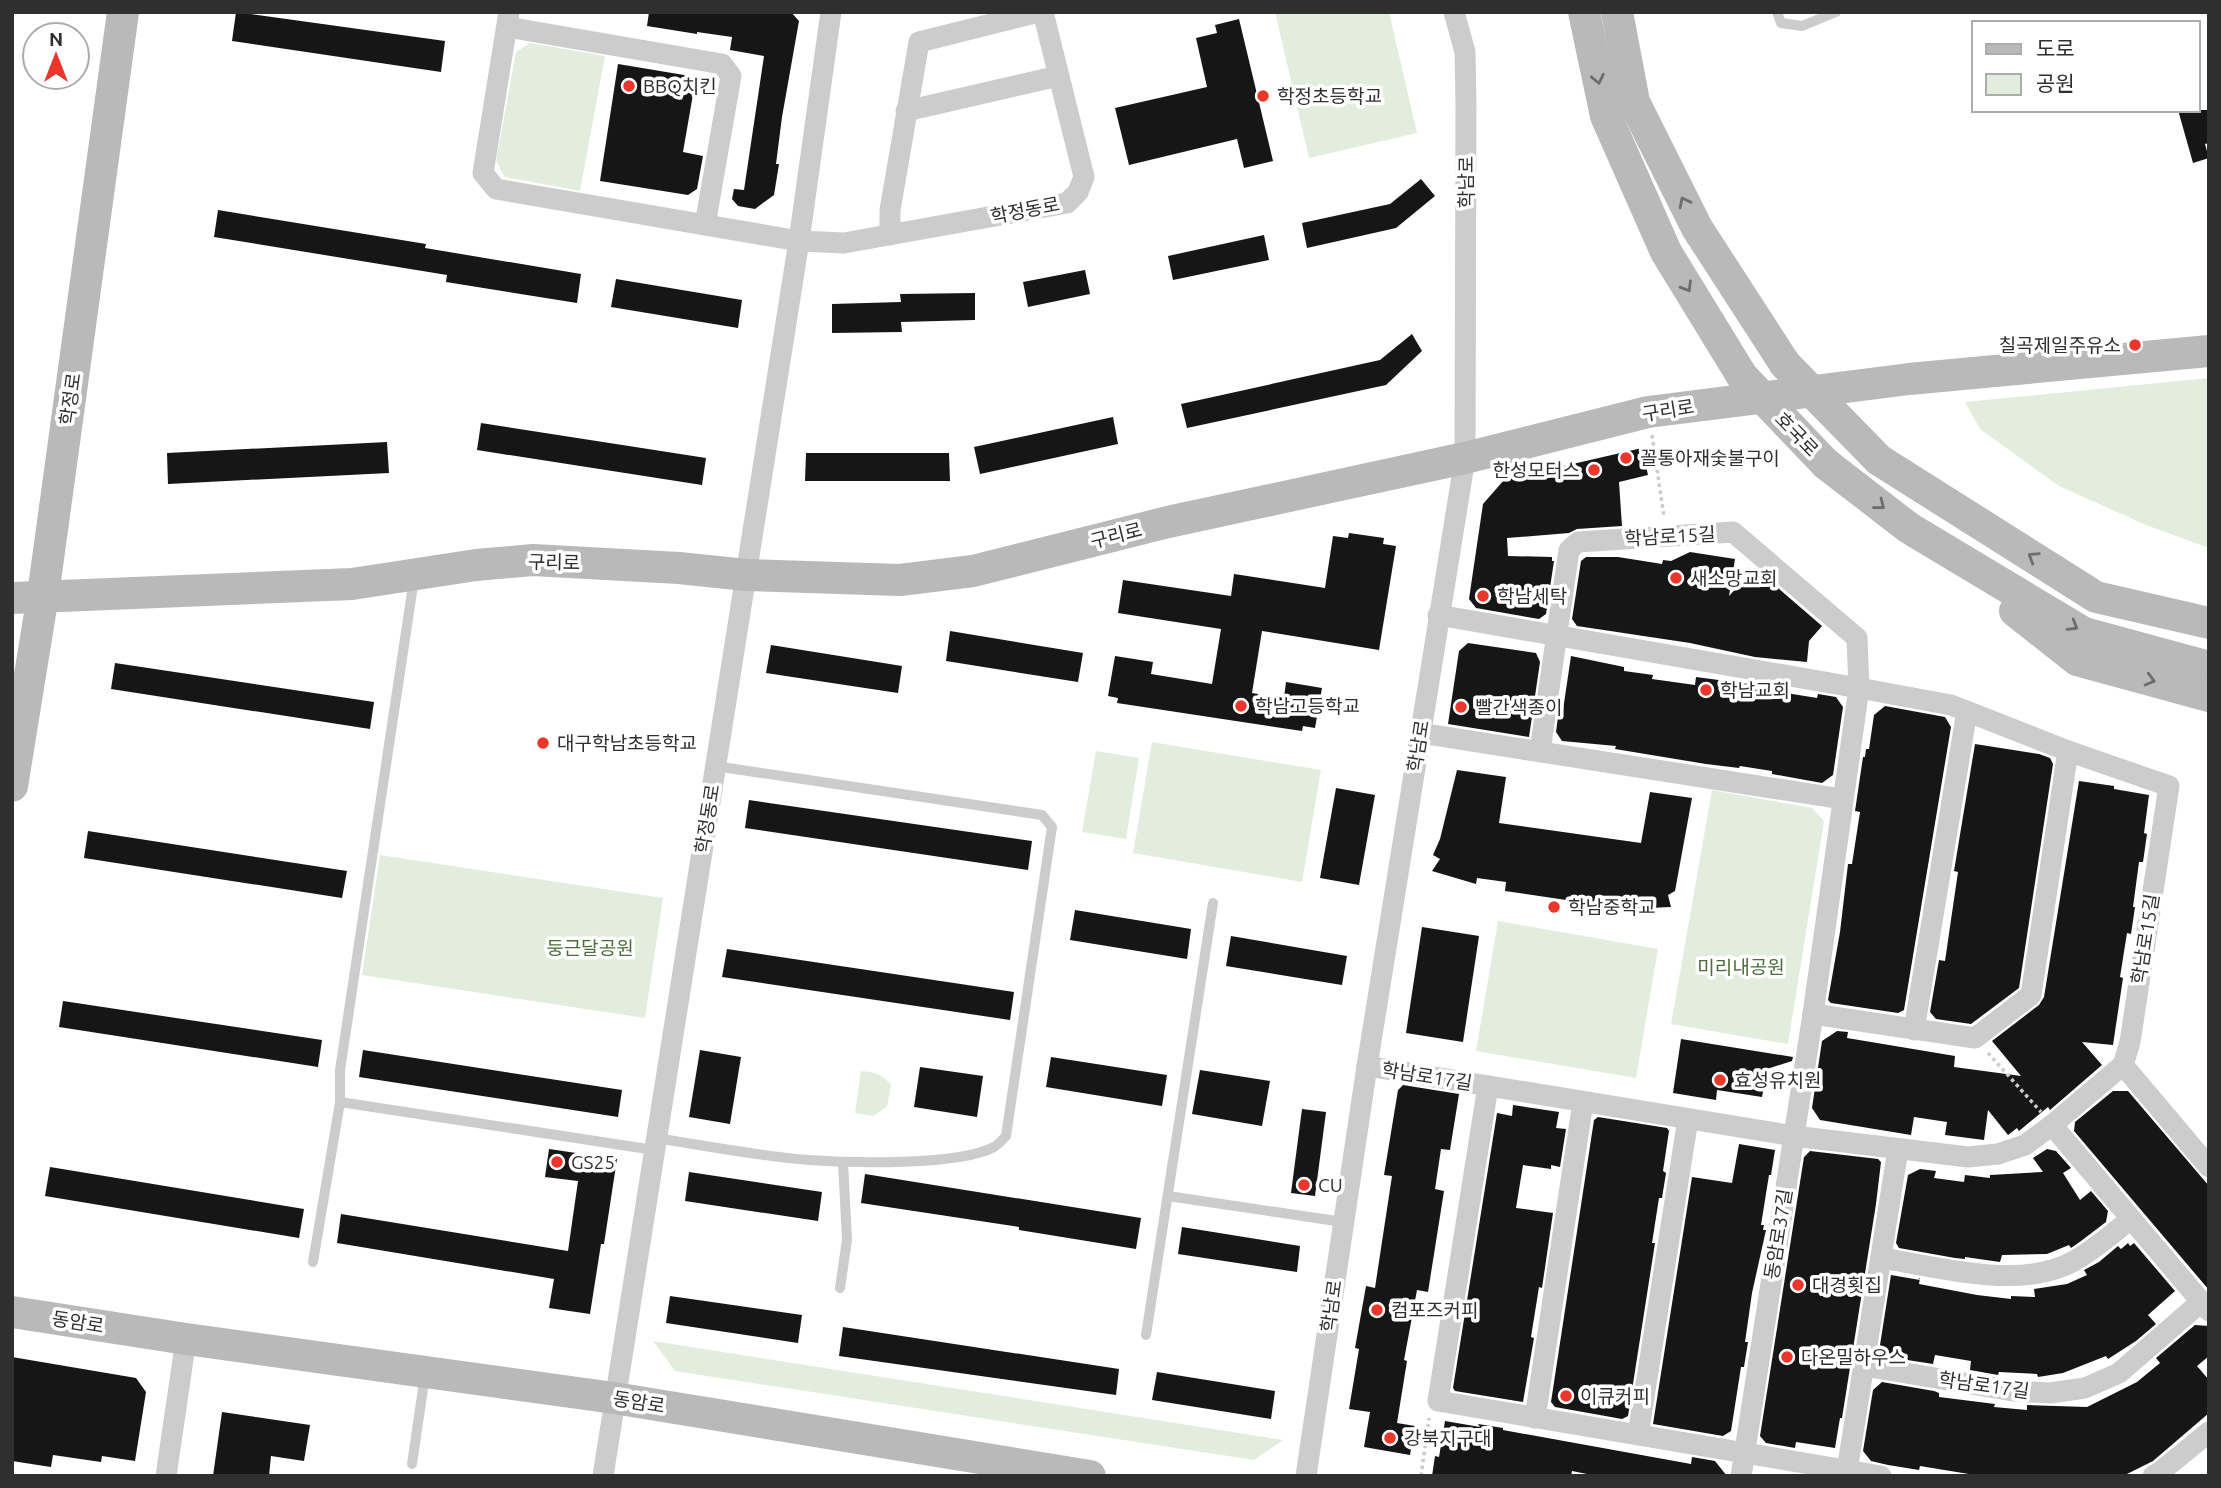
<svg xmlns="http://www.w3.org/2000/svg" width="2221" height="1488" viewBox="0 0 2221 1488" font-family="Ubuntu,'Noto Sans KR',sans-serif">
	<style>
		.green { fill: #e3eddd }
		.building { fill: #161616 }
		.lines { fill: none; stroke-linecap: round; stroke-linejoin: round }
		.path { stroke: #ccc; stroke-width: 3.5; stroke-dasharray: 3.5 3.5; stroke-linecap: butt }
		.lane { stroke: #ccc; stroke-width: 10 }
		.street { stroke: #ccc; stroke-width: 21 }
		.secondary { stroke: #b9b9b9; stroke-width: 32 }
		.secondary-bridge { stroke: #b9b9b9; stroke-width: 32 }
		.oneway { stroke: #6d6d6d }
		.poi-dot { fill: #ec352b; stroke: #fff; stroke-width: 2.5 }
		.labels { text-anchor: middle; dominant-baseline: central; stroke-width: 7; stroke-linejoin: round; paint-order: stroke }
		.poi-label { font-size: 19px; fill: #2f2f2f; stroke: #fff; text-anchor: start }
		.street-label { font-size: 19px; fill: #2f2f2f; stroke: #fff }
		.park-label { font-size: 19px; fill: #4c6d3a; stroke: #fff }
	</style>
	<rect width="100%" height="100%" fill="#fff"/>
	<g class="green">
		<path d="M1275 12H1389L1417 133 1309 158Z"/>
		<path d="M530 43 605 56 580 191 505 177 496 161 516 52Z"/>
		<path d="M2209 378V548L2146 525 2059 486 1980 429 1965 402Z"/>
		<path d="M1152 742 1321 770 1302 882 1133 853Z"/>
		<path d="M1096 751 1139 758 1126 839 1082 832Z"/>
		<path d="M1712 790 1812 808 1824 821 1788 1044 1671 1024Z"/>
		<path d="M380 855 663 898 645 1018 362 975Z"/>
		<path d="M1498 921 1658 949 1636 1078 1476 1051Z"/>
		<path d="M861 1071C875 1072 882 1074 891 1085L887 1107 873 1116 855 1113Z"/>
		<path d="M653 1341 1283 1440 1254 1460 675 1371Z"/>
	</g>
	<g class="building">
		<path d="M236 12 445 41 441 72 232 41Z"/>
		<path d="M649 12H791L799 21 782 117 776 164H779L774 195 755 209 738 206 732 199 734 189 744 190 764 56 730 50 732 37 697 32V34L647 26Z"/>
		<path d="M1239 19 1273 161 1244 168 1237 139 1129 165 1115 108 1207 87 1196 38 1217 33 1215 25Z"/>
		<path d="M618 64 696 77 683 152 703 156 697 189 688 195 600 181Z"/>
		<path d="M2178 110H2209V143L2205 144 2209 158 2193 163Z"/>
		<path d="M1421 179 1435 196 1396 228 1307 248 1302 223 1390 204Z"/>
		<path d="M218 210 426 244 425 248 581 274 577 303 446 282 447 275 214 237Z"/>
		<path d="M1264 235 1269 260 1173 280 1168 256Z"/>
		<path d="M1085 270 1090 294 1028 307 1023 282Z"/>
		<path d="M616 279 742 300 738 328 611 307Z"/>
		<path d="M975 293V320L901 322 902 332 832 333V304L901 302 900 294Z"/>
		<path d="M1412 334 1422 351 1386 385 1187 428 1181 404 1380 360Z"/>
		<path d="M1113 417 1118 444 980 474 974 447Z"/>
		<path d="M481 423 706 458 702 485 477 450Z"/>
		<path d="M387 442 389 473 168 484 167 453Z"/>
		<path d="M1642 448 1648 475 1619 482 1622 526 1577 529 1569 533 1507 538 1508 556 1552 557V561H1554L1546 614 1539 619 1476 608 1469 599 1483 504 1504 480Z"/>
		<path d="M806 453H949L950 481H805Z"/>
		<path d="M1349 533 1384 538 1383 544 1396 546 1379 650 1262 631 1252 693 1284 698 1286 682 1322 688 1315 728 1303 726 1302 731 1117 703 1118 698 1108 696 1115 656 1153 662 1151 674 1212 684 1221 629 1118 613 1123 580 1231 596 1234 574 1325 588 1333 536 1348 538Z"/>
		<path d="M1690 552 1735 559 1729 596 1755 568 1822 626 1809 641 1807 662 1755 657 1690 643 1577 626 1572 619 1581 561 1586 557H1618L1662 564 1663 560 1671 561Z"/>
		<path d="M950 631 1083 653 1078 682 946 661Z"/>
		<path d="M1468 643 1536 653 1540 662 1529 737 1448 724 1459 651Z"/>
		<path d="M771 645 902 666 898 693 766 673Z"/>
		<path d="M1571 656 1624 667V671L1653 675 1652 679 1695 685 1696 677 1749 684 1748 686 1781 690 1780 692 1817 698 1818 694 1836 697 1843 707 1833 775 1822 783 1772 774V771L1740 766 1739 768 1706 764 1615 749 1616 746 1562 741 1556 732 1559 709 1563 710Z"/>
		<path d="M115 663 374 702 370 729 111 689Z"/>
		<path d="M1885 706 1945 717 1951 727 1904 1010 1898 1013 1831 1003 1828 1000 1840 932 1848 864H1852L1860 812 1855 811 1863 757H1865L1866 749H1869L1874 715Z"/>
		<path d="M1975 744 2039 754 2050 758 2053 764 2019 988 1971 1024 1936 1019 1930 1012 1939 960 1945 961 1958 872 1954 871Z"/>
		<path d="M1457 770 1506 777 1499 823 1641 843 1650 792 1692 798 1675 891 1668 895 1671 907 1625 909 1626 898 1596 895 1593 904 1505 891 1506 882 1477 878 1476 884 1432 871 1440 859 1433 855 1440 839Z"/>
		<path d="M2079 781 2114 786V789L2149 795 2144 833 2147 834 2143 862H2139L2133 907H2135L2131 934 2127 933 2120 977 2123 978 2113 1045 2082 1042 2102 1065 2050 1110 2048 1107 2019 1131 2017 1128 2008 1135 1988 1110 1984 1140 1945 1135 1947 1122 1914 1117 1911 1135 1820 1120 1812 1108 1822 1041 1837 1031 1848 1032 1847 1038 1955 1056 1954 1067 2021 1076 1992 1041 2039 1005 2044 997Z"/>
		<path d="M1336 788 1375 795 1359 885 1320 878Z"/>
		<path d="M749 800 1032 841 1028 870 745 828Z"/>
		<path d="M88 831 347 871 342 898 84 858Z"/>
		<path d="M1075 910 1191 929 1187 959 1070 940Z"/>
		<path d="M1422 927 1479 936 1463 1042 1406 1033Z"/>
		<path d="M1231 936 1347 956 1342 985 1226 966Z"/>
		<path d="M727 949 1014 992 1010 1020 722 977Z"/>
		<path d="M63 1001 322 1040 318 1067 59 1027Z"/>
		<path d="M1681 1039 1793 1057 1792 1061 1767 1069 1762 1097 1717 1090 1716 1100 1673 1093Z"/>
		<path d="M363 1050 622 1090 618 1117 359 1077Z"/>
		<path d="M700 1050 741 1057 730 1124 689 1117Z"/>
		<path d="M1051 1057 1167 1075 1162 1106 1046 1087Z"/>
		<path d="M920 1067 983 1076 977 1117 914 1107Z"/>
		<path d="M1200 1070 1270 1081 1262 1126 1192 1114Z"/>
		<path d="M1403 1085 1459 1094 1450 1150 1441 1149 1435 1189 1444 1191 1428 1292 1417 1290 1404 1360 1407 1361 1397 1423 1415 1426 1410 1455 1364 1447 1370 1412 1349 1409 1359 1349 1355 1348 1366 1286 1375 1288 1392 1176 1384 1175 1398 1090Z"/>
		<path d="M2113 1091H2128L2209 1186V1290L2074 1131 2075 1122Z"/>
		<path d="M1513 1105 1559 1112 1556 1128 1566 1129 1560 1167 1551 1165V1169L1523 1165 1516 1208 1553 1213 1542 1288 1539 1287 1531 1337 1534 1338 1523 1402 1455 1391 1453 1388 1497 1113 1512 1116Z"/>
		<path d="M1302 1109 1326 1112 1315 1196 1291 1193Z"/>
		<path d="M1598 1117 1667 1128 1669 1131 1663 1171 1666 1173 1662 1198H1659L1652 1243H1655L1628 1416 1622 1419 1555 1407 1551 1402 1592 1133 1594 1120Z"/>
		<path d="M1739 1144 1775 1150 1771 1175H1769L1761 1225H1764L1763 1230H1766L1752 1293 1745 1342H1748L1744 1367H1741L1731 1431 1723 1436 1653 1424 1692 1177 1732 1183Z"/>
		<path d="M549 1149 617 1159 604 1244H601L590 1314 549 1308 554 1279 337 1243 341 1214 568 1251 578 1181 545 1177Z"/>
		<path d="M2047 1149 2056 1151 2071 1168 2063 1173 2080 1200 2091 1191 2108 1211 2106 1222 2081 1241 2071 1248 2069 1245 2047 1254 2002 1255 2000 1262 1965 1257V1259L1955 1258 1899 1248 1896 1243 1908 1175 1920 1169 1936 1171 1934 1178 1964 1182 1965 1175 1990 1178V1175L2043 1172 2033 1158Z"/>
		<path d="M1810 1151 1878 1159 1881 1162 1876 1204 1842 1418H1840L1835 1448 1796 1442 1795 1448 1766 1443 1760 1436 1804 1157Z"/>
		<path d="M50 1167 304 1209 299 1238 45 1196Z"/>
		<path d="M689 1172 822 1192 818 1221 685 1201Z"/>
		<path d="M865 1174 1141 1218 1136 1249 1019 1230V1227L861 1203Z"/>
		<path d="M1182 1227 1300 1246 1297 1272 1178 1254Z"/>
		<path d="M2128 1243 2130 1246 2134 1243 2175 1291 2148 1315 2156 1324 2136 1341 2108 1359 2106 1356 2063 1373 2038 1377 2037 1374 1999 1372 1998 1375 1970 1370 1971 1361 1935 1355 1933 1364 1888 1357 1880 1345 1891 1275 1920 1280 1919 1278H1920L1919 1284 1977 1295 2011 1299V1296L2035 1297 2034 1289 2067 1284 2087 1275 2084 1270 2099 1262 2118 1246 2121 1249Z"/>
		<path d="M670 1296 802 1315 798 1343 666 1323Z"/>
		<path d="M2195 1325 2209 1326V1356L2197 1366 2209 1380V1413L2153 1461 2123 1476H1981L1920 1466 1919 1470 1888 1465 1871 1461 1863 1451 1873 1390 1882 1382 1934 1391 1939 1393V1397L1995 1404 1994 1407 2027 1410V1405L2087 1407 2137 1382 2160 1363 2156 1358Z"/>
		<path d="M843 1327 1119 1369 1116 1395 839 1356Z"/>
		<path d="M12 1357 136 1378 146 1392 135 1461 102 1456 101 1462 53 1455 51 1467 12 1461Z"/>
		<path d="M1157 1372 1275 1391 1271 1419 1152 1400Z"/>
		<path d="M222 1412 310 1425 304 1461 271 1456 269 1476H213Z"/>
		<path d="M1445 1421 1480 1427 1478 1424 1503 1428V1430L1691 1464 1692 1457 1715 1461 1727 1476H1597L1572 1471 1571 1476H1432L1435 1456 1439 1457Z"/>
	</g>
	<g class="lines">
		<g class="path">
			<path d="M1652 435 1664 517"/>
			<path d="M1988 1053 2041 1112"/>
			<path d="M1421 1476 1429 1418"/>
		</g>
		<g class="lane">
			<path d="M1777 12 1781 23 1802 26 1836 12"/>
			<path d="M340 1102 654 1150"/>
			<path d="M656 1138C706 1146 758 1156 809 1160 851 1163 958 1166 994 1147 998 1145 1002 1140 1006 1136L1052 827 1042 815 715 766"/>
			<path d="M1168 1196 1343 1222"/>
			<path d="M313 1262 340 1102V1070L414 579"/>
			<path d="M840 1288 847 1240 843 1162"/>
			<path d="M1146 1335 1213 903"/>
			<path d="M412 1464 425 1375"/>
		</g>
		<g class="street">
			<path d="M509 12 483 173 496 189 799 241 844 243 1067 203 1078 192 1084 177 1043 12"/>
			<path d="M507 27 722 64 731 76 705 225"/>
			<path d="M906 111 1058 76"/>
			<path d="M890 235V210L919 42 1039 12"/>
			<path d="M1438 615 1859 688 1951 705 2068 751 2169 786 2130 1042 2123 1065 2209 1167"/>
			<path d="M1420 733 1842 799"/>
			<path d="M1540 751 1569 550 1578 542 1733 532 1857 638 1859 688 1813 1014 1741 1476"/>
			<path d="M1813 1014 1975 1038 2031 995 2068 751"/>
			<path d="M1914 1030 1967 711"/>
			<path d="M1367 1066 1794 1136 1968 1157 1998 1154 2025 1145 2052 1125 2123 1065"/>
			<path d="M1488 1086 1438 1401 1881 1476"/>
			<path d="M2052 1125 2209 1311"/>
			<path d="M1881 1258C1939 1267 2020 1291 2074 1261 2094 1250 2113 1233 2131 1219"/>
			<path d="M1864 1366 2013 1391 2050 1393 2085 1388 2119 1373 2201 1302"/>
			<path d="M1535 1418 1583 1102"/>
			<path d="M1638 1435 1688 1119"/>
			<path d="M1847 1471 1898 1149"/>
			<path d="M166 1476 186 1339"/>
			<path d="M603 1476 799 241 831 12"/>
			<path d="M1306 1476 1367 1066 1465 458 1466 104 1465 52 1454 12"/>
			<path d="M2153 1476 2160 1472 2209 1432"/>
		</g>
		<g class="secondary">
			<path d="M1584 12 1606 116 1666 252 1742 376"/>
			<path d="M1617 12 1634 102 1697 228 1785 364"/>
			<path d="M1879 460 2096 597 2209 623"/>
			<path d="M1826 464 1909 528 2084 633 2209 667"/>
			<path d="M12 598 352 584 476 565 533 560 679 568 746 575 900 580 973 571 1168 522 1465 458 1648 412 1909 379 2209 351"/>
			<path d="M2015 611 2077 660 2209 696"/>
			<path d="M12 786 43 595 123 12"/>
			<path d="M12 1312 186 1339 614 1398 1090 1476"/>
		</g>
		<g class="secondary-bridge">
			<path d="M1785 364 1879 460"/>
			<path d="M1742 376 1826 464"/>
		</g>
	</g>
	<defs><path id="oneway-chevron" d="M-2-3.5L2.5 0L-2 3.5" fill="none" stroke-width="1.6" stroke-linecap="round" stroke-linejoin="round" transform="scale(1.75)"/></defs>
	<g class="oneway">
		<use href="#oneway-chevron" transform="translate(1598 79) rotate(78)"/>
		<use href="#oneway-chevron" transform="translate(1684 202) rotate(-117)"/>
		<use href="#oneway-chevron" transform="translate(1687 287) rotate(59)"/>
		<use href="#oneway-chevron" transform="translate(1880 505) rotate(38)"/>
		<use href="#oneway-chevron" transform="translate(2033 557) rotate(-148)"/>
		<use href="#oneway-chevron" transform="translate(2073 626) rotate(31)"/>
		<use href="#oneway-chevron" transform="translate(2150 680) rotate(15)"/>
	</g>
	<g class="poi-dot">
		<circle cx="629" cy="86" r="7"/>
		<circle cx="1263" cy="96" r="7"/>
		<circle cx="2135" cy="345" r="7"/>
		<circle cx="1626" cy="458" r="7"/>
		<circle cx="1594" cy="470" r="7"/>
		<circle cx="1676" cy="578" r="7"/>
		<circle cx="1483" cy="596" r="7"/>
		<circle cx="1706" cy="690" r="7"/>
		<circle cx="1241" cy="706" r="7"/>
		<circle cx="1461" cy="707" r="7"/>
		<circle cx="543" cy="743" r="7"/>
		<circle cx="1554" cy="907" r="7"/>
		<circle cx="1720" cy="1080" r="7"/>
		<circle cx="557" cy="1162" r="7"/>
		<circle cx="1304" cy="1185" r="7"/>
		<circle cx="1798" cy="1285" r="7"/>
		<circle cx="1377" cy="1310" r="7"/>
		<circle cx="1787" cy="1357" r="7"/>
		<circle cx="1566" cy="1396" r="7"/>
		<circle cx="1390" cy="1438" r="7"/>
	</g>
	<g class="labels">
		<g class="poi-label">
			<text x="643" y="86">BBQ치킨</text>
			<text x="1277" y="96">학정초등학교</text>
			<text x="2121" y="345" text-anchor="end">칠곡제일주유소</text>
			<text x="1640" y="458">꼴통아재숯불구이</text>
			<text x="1580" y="470" text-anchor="end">한성모터스</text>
			<text x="1690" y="578">새소망교회</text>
			<text x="1497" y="596">학남세탁</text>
			<text x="1720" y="690">학남교회</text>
			<text x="1255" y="706">학남고등학교</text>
			<text x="1475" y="707">빨간색종이</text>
			<text x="557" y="743">대구학남초등학교</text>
			<text x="1568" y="907">학남중학교</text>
			<text x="1734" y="1080">효성유치원</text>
			<text x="571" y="1162">GS25</text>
			<text x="1318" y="1185">CU</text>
			<text x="1812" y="1285">대경횟집</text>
			<text x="1391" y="1310">컴포즈커피</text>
			<text x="1801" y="1357">다온밀하우스</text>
			<text x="1580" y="1396">이큐커피</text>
			<text x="1404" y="1438">강북지구대</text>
		</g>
		<g class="street-label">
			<text transform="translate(1466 182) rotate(-90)">학남로</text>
			<text transform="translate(1025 210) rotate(-11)">학정동로</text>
			<text transform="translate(70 399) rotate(-82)">학정로</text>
			<text transform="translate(1668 410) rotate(-9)">구리로</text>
			<text transform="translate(1797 434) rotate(46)">호국로</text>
			<text transform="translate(1116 535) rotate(-14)">구리로</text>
			<text transform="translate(1670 536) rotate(-3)">학남로15길</text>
			<text transform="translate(554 562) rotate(1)">구리로</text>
			<text transform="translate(1418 746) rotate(-81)">학남로</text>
			<text transform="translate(707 819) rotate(-81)">학정동로</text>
			<text transform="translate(2145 939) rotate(-81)">학남로15길</text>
			<text transform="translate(1427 1076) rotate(9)">학남로17길</text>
			<text transform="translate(1778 1234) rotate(-81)">동암로37길</text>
			<text transform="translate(1331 1306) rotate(-82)">학남로</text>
			<text transform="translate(78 1322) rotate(9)">동암로</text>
			<text transform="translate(1984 1385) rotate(8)">학남로17길</text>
			<text transform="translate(639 1402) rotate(9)">동암로</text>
		</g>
		<g class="park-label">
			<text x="590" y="948">둥근달공원</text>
			<text x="1741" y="967">미리내공원</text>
		</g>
	</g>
	<rect width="2221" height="1488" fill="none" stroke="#2f2f2f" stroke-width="28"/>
	<rect x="1972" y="21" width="228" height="91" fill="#ffffff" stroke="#acacac" stroke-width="2"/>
	<rect x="1986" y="44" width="35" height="10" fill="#b9b9b9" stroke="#acacac" stroke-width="2"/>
	<text x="2036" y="56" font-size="21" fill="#2f2f2f">도로</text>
	<rect x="1986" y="74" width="35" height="21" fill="#e3eddd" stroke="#acacac" stroke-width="2"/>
	<text x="2036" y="91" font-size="21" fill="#2f2f2f">공원</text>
	<g transform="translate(56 56)"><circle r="33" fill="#ffffff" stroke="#acacac" stroke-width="2"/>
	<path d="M0-5L12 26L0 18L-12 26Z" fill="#ec352b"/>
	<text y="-10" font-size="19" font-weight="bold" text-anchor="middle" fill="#2f2f2f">N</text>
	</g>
</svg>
